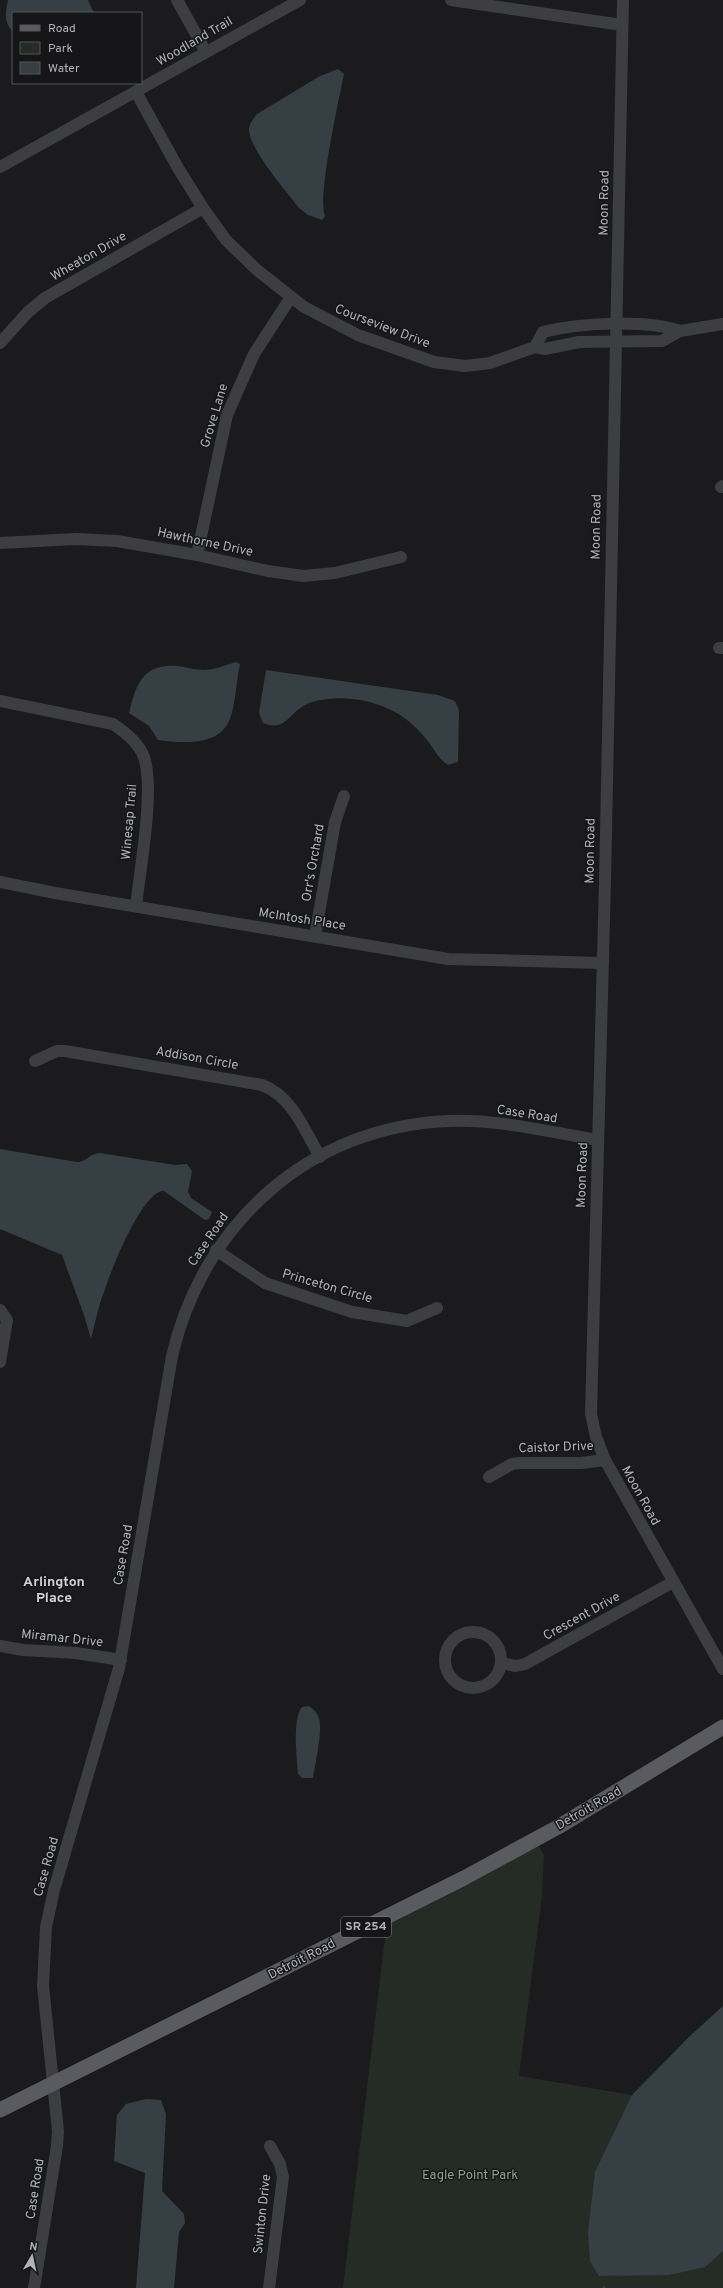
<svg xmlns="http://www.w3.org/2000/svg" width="723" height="2288" viewBox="0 0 723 2288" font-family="Overpass,sans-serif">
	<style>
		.green { fill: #252c25 }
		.water { fill: #363f44 }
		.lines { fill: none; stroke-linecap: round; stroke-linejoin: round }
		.stream { stroke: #363f44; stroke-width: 3 }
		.minor { stroke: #3c3e41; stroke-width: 12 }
		.major { stroke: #595b60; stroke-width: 15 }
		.labels { text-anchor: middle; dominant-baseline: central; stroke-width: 3; stroke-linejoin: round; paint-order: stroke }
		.shield { fill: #161618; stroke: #81858a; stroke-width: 1 }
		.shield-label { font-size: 12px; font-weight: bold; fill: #afb4bb }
		.street-label { font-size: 13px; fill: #afb4bb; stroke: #161618 }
		.park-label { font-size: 13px; fill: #8ba388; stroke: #161618 }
		.neighbourhood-label { font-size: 14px; font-weight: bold; fill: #cfd3d7; stroke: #161618 }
	</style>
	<rect width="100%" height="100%" fill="#1b1b1d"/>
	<path class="green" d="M539 1846 544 1855 542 1896 519 2076 632 2095 690 2036 723 2006V2288H343L387 1921Z"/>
	<g class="water">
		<path d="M8 0H88L94 13H13V31C3 23 6 11 8 0Z"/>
		<path d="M338 69 344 74C339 99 317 198 325 216L322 220 308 215 299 208C286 191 250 150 249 130 249 124 253 119 257 114L320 76Z"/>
		<path d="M236 662 240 664C236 682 236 702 230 719 219 747 182 743 158 740L149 726 129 713C136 684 143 663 178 666 186 667 195 670 203 670 214 670 226 665 236 662Z"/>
		<path d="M266 670 438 695 455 701 459 710 458 762 448 765C439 759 436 752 430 744 419 729 405 716 389 709 365 698 337 695 312 702 288 710 288 733 263 723L259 713Z"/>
		<path d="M0 1149 77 1162C87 1162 90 1153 100 1153L175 1165 187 1164 192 1171 188 1192 191 1198 212 1212 209 1219 205 1220 164 1191C142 1190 110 1273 104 1292 98 1307 95 1324 91 1339L84 1315 62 1255 0 1229Z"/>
		<path d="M309 1706C313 1709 317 1712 319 1718 323 1732 315 1763 313 1778H302L298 1774C297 1757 292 1720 302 1707Z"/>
		<path d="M723 2006V2251L705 2267 669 2275 599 2276 590 2261 588 2232 595 2172 632 2095 690 2036Z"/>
		<path d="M146 2099 161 2100 166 2114 162 2191 184 2214 185 2223 179 2232 174 2288H136L145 2173 114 2161 117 2115 126 2104Z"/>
	</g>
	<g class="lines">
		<path class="stream" d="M604 2287V2288"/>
		<g class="minor">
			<path d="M177 0 206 52"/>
			<path d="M451 0 622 25"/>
			<path d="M623 0 605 881 591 1414 596 1437 605 1460 723 1669"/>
			<path d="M136 92 178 168 203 208 226 240 257 270 304 307 358 335 434 362 465 366 490 363 535 347 545 349 579 342 662 341 680 331 723 324"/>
			<path d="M0 167 300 0"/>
			<path d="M0 343 28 312 45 298 203 208"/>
			<path d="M535 347 543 332C578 323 645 319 680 331"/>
			<path d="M721 487 723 486"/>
			<path d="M0 543 76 539 117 541 197 555 268 571 303 576 335 573 401 557"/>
			<path d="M197 555 227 415 254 354 291 297"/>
			<path d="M719 648H723"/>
			<path d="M0 701 113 724C125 732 139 743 144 757 155 790 140 869 136 906"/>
			<path d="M0 882 55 893 448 959 603 963"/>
			<path d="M315 936 335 822 344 796"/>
			<path d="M35 1061 57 1051H65L262 1085C292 1096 305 1131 320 1157"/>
			<path d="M216 1250 265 1283 352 1312 407 1321 437 1308"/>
			<path d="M0 1310 7 1320 0 1362"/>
			<path d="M489 1477 512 1464 520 1463H581L605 1460"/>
			<circle cx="473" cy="1660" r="28"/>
			<path d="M0 1646 23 1650 76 1653 121 1660"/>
			<path d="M501 1663 516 1666 525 1664 673 1582"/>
			<path d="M34 2288 57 2146 58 2131 43 1986 46 1927 54 1890 119 1668 172 1356C203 1223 309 1127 448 1121 498 1119 549 1132 598 1140"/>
			<path d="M269 2288 283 2177 280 2164 270 2146"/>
		</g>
		<path class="major" d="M0 2110 464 1878 558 1827 723 1727"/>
	</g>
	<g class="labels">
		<rect class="shield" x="341" y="1917" width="50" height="20" rx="3"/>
		<g class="shield-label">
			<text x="366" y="1927">SR 254</text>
		</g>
		<g class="street-label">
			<text transform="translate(195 42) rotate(-30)">Woodland Trail</text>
			<text transform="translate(605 203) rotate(-89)">Moon Road</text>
			<text transform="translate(89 257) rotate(-30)">Wheaton Drive</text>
			<text transform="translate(382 327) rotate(21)">Courseview Drive</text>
			<text transform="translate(215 416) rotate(-73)">Grove Lane</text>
			<text transform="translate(597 527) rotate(-89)">Moon Road</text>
			<text transform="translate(205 543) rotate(12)">Hawthorne Drive</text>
			<text transform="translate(130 822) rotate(-85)">Winesap Trail</text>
			<text transform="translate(591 851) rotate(-89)">Moon Road</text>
			<text transform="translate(314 863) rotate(-80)">Orr's Orchard</text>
			<text transform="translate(302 920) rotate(9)">McIntosh Place</text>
			<text transform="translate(197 1059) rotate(10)">Addison Circle</text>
			<text transform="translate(527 1115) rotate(9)">Case Road</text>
			<text transform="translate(583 1175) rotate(-88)">Moon Road</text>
			<text transform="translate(209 1240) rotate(-56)">Case Road</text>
			<text transform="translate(327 1287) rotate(16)">Princeton Circle</text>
			<text transform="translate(556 1448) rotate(-2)">Caistor Drive</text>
			<text transform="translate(640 1496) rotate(61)">Moon Road</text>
			<text transform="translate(124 1555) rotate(-80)">Case Road</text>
			<text transform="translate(582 1617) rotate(-29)">Crescent Drive</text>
			<text transform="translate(62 1639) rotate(6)">Miramar Drive</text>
			<text transform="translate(589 1809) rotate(-30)">Detroit Road</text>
			<text transform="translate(47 1867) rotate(-74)">Case Road</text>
			<text transform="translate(302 1960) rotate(-27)">Detroit Road</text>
			<text transform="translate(36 2189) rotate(-81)">Case Road</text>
			<text transform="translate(263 2214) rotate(-84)">Swinton Drive</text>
		</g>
		<g class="park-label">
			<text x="470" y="2176">Eagle Point Park</text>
		</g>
		<g class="neighbourhood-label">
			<text x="54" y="1582">Arlington<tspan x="54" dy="16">Place</tspan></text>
		</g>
	</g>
	<rect x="12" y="12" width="130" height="72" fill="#161618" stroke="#535559"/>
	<rect x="20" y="25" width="20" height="6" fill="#595b60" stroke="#535559"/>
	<text x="48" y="32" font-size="12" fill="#afb4bb">Road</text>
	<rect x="20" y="42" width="20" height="12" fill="#252c25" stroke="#535559"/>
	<text x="48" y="52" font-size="12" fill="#afb4bb">Park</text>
	<rect x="20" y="62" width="20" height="12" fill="#363f44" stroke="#535559"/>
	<text x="48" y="72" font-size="12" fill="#afb4bb">Water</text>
	<g transform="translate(32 2256) rotate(9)" stroke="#161618" stroke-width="3" paint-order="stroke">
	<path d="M0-3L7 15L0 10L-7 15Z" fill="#afb4bb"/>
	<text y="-6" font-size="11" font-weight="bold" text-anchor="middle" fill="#afb4bb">N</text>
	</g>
</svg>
